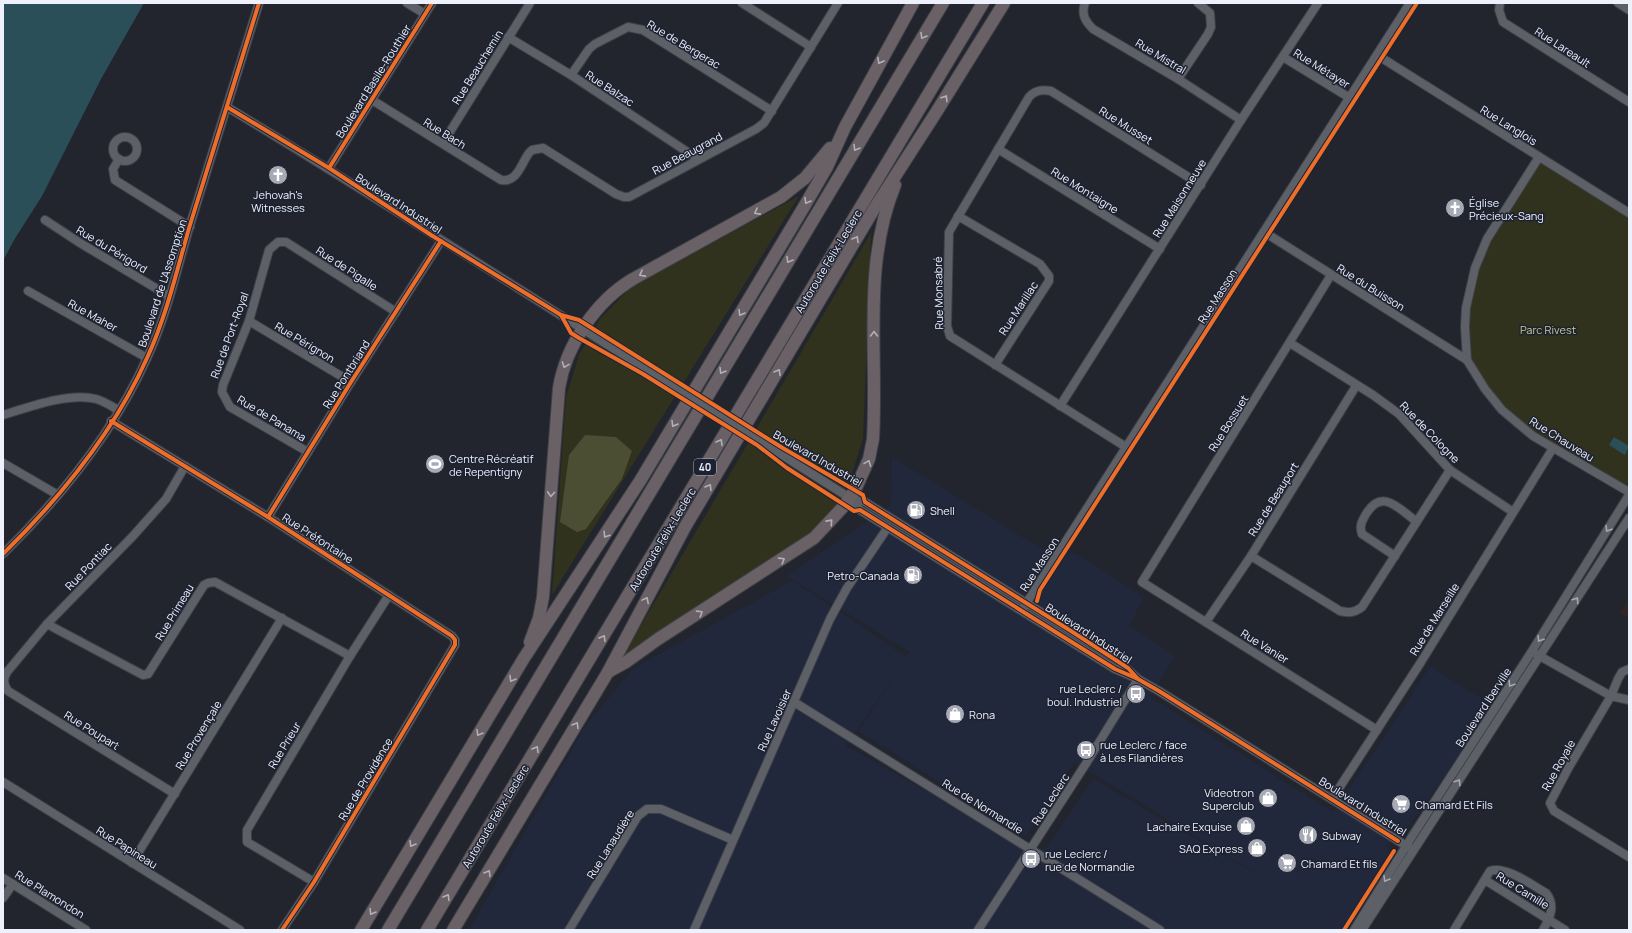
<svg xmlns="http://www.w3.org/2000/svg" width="1632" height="933" viewBox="0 0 1632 933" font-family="Manrope,sans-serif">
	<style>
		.built { fill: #22283c; fill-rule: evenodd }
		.education { fill: #352424 }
		.green { fill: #31321e; fill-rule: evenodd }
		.forest { fill: #4c4e34 }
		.water { fill: #2b4f58 }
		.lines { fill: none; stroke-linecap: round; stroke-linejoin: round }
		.minor-casing { stroke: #3e4047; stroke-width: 10 }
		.highway-casing { stroke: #3e4047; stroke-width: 14 }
		.minor { stroke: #5e6067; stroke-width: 8 }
		.highway { stroke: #696166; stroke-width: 12 }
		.minor-bridge-casing { stroke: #3e4047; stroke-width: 10; stroke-linecap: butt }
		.minor-bridge { stroke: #5e6067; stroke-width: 8 }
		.cycleway-casing { stroke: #1d2232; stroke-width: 6 }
		.cycleway { stroke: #ee6e29; stroke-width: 4 }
		.oneway { stroke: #b2b0b8 }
		.oneway2 { stroke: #a6a8b2 }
		.labels { text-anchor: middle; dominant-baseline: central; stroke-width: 3; stroke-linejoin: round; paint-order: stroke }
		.shield { fill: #1d2232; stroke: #afb3bf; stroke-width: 1 }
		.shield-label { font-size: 10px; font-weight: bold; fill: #eef1fc }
		.street-label { font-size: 11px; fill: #eef1fc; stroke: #1d2232 }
		.poi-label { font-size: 11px; fill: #eef1fc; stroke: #1d2232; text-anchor: start }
		.park-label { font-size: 11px; fill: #c9cb91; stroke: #1d2232 }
	</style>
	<rect width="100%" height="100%" fill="#22252d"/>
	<path class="built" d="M892 457 1050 554 1075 553 1144 597 1129 626 1175 656 1150 697 1333 812 1384 738 1430 666 1496 708 1406 829 1400 827 1387 847 1389 854 1345 930H469L586 725 634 668 792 581 839 611 906 657 910 652 787 576 891 506ZM901 665 859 731 1026 837 1074 762 1277 886 1093 779 1047 848 1030 849 846 746Z"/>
	<path class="education" d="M1629 599V619L1620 613Z"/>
	<g class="green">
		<path d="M1539 157 1629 214V492L1533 436 1501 410 1472 370 1466 348V310L1486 240Z"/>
		<path d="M799 196 552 595 566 397 579 355 601 318 630 288ZM632 451 622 479 586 529Z"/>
		<path d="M871 233 863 439 849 483 835 509 820 527 622 658Z"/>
	</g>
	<path class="forest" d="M585 435 616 437 632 451 622 479 586 529 577 532 560 522 569 455Z"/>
	<g class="water">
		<path d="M3 3H144L101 79 42 196 14 240 3 261Z"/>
		<path d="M1614 437 1629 446 1625 455 1609 445Z"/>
	</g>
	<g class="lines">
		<g class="minor-casing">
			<g id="minor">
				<path d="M407 3 425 14"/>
				<path d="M742 3 811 47"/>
				<path d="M1085 3C1081 14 1085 21 1093 29L1178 79 1241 120"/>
				<path d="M1500 3 1499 10 1503 22 1629 102"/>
				<path d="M1618 3 1629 10"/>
				<path d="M508 37 571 75 698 159"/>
				<path d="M1377 55 1629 213"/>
				<path d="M1283 57 1350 98"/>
				<path d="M571 75 589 49 595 44 628 27 643 30 772 111"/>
				<path d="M1178 79 1208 34 1211 27 1210 13 1198 3"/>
				<path d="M372 100 501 180C517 183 521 164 529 153L532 150 543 148 616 194 624 197H629L756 129 764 123 838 3"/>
				<path d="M227 107C377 197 524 293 673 386"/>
				<circle cx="125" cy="149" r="12"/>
				<path d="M443 143 530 3"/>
				<path d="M998 149 1160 249"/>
				<path d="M1539 157 1487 239 1475 268 1466 308 1465 327 1467 360 1485 389 1502 410 1533 436 1629 492"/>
				<path d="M119 159 113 169 115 180 190 227"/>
				<path d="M329 168 432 3"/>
				<path d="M958 216 1040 264 1049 276V281L995 365"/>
				<path d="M45 220 80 243 169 296"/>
				<path d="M1264 232 1467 360"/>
				<path d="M1331 275 1142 582 1377 730"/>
				<path d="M28 291 147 358"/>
				<path d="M249 321 351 382"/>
				<path d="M1290 343 1373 395 1399 414 1450 470 1513 512"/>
				<path d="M1060 406 1241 120 1318 3"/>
				<path d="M3 415C29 407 70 392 96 399 104 401 111 406 118 410"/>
				<path d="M111 421 268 517 452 636 455 640V645L314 882 282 930"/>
				<path d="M760 441 850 498 865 502 1071 631 1117 660 1136 677"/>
				<path d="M1126 447 950 336 947 326 949 232 1029 97C1035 90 1042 89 1051 91L1201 185"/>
				<path d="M308 452 230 407 222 392 223 385 249 321 269 250 278 242H286L396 312"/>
				<path d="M3 463 58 495"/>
				<path d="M850 498 860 510 1115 669 1138 679 1159 691 1413 850"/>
				<path d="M268 517 351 382 441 241"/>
				<path d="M3 554C61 497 114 432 147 358 167 315 177 269 190 225 213 151 236 77 259 3"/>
				<path d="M1251 556 1340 611C1349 613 1354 613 1362 607L1450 470"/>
				<path d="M1395 556 1362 534C1359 526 1362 521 1366 514 1382 488 1398 508 1416 521"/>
				<path d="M1022 610 1410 3"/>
				<path d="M1206 622 1251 556 1356 386"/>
				<path d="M47 624 143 675 148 674 204 585 208 583 215 582 350 656"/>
				<path d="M1536 654 1611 696 1629 700"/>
				<path d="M1629 669 1622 672 1618 679 1611 696 1569 767 1550 803 1554 811 1629 857"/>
				<path d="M794 702 1160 930"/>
				<path d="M3 782 240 930"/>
				<path d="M175 794 8 691C3 684 3 679 7 672L47 624 133 536 166 499 185 466"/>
				<path d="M1332 799 1421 662 1553 448"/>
				<path d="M132 863 282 618"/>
				<path d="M3 878 86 930"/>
				<path d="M1485 880 1565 930"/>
				<path d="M314 882 247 842V830L350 656 389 595"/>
				<path d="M3 898 13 884"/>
				<path d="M569 930 638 816 647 809H661L733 840"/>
				<path d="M694 930 830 619 847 588 888 527"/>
				<path d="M978 930 1087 762 1138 679"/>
				<path d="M1354 930 1413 835 1532 651 1629 495"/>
				<path d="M1362 930 1629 518"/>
				<path d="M1454 930 1490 871C1505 865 1532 885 1546 893 1556 905 1550 918 1543 930"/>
			</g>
		</g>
		<g class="highway-casing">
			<g id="highway">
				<path d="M530 642 539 618 543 597 559 388C566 345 596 301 633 279L781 197 805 178 830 148"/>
				<path d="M608 672 626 662 658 639 814 538 844 506 855 490 869 459 873 439C878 355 862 265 895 185"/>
				<path d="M361 930 524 658 640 481 805 205 827 167 845 127 913 3"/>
				<path d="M388 930 943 3"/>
				<path d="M427 930 983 3"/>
				<path d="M453 930 608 672 685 527 874 209 937 111 1004 3"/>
			</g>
		</g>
		<use href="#minor" class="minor"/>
		<use href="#highway" class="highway"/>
		<g class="minor-bridge-casing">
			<path id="minor-bridge" d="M673 386 760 441"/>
		</g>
		<use href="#minor-bridge" class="minor-bridge"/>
		<g class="cycleway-casing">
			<g id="cycleway">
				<path d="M227 107 329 168 431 235 561 315 579 320 781 447 863 495 865 502 1071 631 1128 668 1138 679"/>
				<path d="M329 168 432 3"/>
				<path d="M561 315 571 333 579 338 643 374 757 445 787 468 854 511 860 510 1115 669 1138 679 1159 691 1398 841"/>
				<path d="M111 421 268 517 452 636 455 640V645L314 882 282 930"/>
				<path d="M268 517 351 382 441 241"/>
				<path d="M3 554C61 497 114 432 147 358 167 315 177 269 190 225 213 151 236 77 259 3"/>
				<path d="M1037 601 1040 590 1417 3"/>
				<path d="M1344 930 1394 851"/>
			</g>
		</g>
		<use href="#cycleway" class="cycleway"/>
	</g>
	<defs><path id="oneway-chevron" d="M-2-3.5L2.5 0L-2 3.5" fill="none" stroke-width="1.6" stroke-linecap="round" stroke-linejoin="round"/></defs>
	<g class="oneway">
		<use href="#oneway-chevron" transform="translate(923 36) rotate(121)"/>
		<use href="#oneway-chevron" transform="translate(880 61) rotate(119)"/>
		<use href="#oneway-chevron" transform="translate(945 98) rotate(-58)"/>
		<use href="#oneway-chevron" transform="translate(856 148) rotate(121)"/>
		<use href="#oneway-chevron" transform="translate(807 201) rotate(120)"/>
		<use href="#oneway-chevron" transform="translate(757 212) rotate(152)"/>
		<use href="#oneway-chevron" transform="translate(856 239) rotate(-59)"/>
		<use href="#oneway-chevron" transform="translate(789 260) rotate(121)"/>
		<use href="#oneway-chevron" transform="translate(642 274) rotate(152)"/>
		<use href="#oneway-chevron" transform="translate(741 313) rotate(121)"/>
		<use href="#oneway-chevron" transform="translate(874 334) rotate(-90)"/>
		<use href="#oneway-chevron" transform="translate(565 365) rotate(110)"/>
		<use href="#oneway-chevron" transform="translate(722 371) rotate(121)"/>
		<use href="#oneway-chevron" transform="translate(778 372) rotate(-60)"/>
		<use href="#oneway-chevron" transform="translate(674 424) rotate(121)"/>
		<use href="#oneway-chevron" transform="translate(720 442) rotate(-59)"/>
		<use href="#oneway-chevron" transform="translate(868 463) rotate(-69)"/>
		<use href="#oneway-chevron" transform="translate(709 487) rotate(-59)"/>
		<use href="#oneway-chevron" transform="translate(551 494) rotate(94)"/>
		<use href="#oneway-chevron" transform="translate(830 522) rotate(-48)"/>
		<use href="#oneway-chevron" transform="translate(606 535) rotate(123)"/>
		<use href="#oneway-chevron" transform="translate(782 560) rotate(-32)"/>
		<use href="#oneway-chevron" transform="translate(646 600) rotate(-62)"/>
		<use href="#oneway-chevron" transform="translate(700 613) rotate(-32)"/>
		<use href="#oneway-chevron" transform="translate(603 638) rotate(-59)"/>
		<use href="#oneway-chevron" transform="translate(512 679) rotate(121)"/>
		<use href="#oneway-chevron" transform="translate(576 725) rotate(-59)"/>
		<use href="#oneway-chevron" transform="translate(479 733) rotate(121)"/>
		<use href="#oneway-chevron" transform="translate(536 749) rotate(-59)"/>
		<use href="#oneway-chevron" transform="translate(412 844) rotate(121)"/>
		<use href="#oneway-chevron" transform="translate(488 873) rotate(-59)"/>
		<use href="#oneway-chevron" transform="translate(447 897) rotate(-59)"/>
		<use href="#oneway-chevron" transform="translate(372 912) rotate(121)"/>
	</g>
	<g class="oneway2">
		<use href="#oneway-chevron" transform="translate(1608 529) rotate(122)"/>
		<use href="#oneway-chevron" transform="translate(1576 600) rotate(-57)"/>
		<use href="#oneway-chevron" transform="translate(1540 639) rotate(122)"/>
		<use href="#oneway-chevron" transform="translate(1511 684) rotate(123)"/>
		<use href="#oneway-chevron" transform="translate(1458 782) rotate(-57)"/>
		<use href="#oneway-chevron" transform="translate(1386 879) rotate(121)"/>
	</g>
	<defs>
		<g id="church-disc" transform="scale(1)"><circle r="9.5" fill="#a7aab4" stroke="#1d2232"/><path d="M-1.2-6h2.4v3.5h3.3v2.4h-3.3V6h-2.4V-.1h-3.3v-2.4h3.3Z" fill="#fff"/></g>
		<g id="stadium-disc" transform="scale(1)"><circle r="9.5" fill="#a7aab4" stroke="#1d2232"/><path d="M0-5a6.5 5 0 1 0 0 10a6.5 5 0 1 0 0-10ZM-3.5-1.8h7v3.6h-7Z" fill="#fff"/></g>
		<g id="fuel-disc" transform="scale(1)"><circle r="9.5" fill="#a7aab4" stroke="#1d2232"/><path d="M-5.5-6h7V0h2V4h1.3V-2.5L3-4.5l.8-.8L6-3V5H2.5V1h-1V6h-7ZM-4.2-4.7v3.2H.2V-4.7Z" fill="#fff"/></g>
		<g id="bus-disc" transform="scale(1)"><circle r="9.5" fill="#a7aab4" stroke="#1d2232"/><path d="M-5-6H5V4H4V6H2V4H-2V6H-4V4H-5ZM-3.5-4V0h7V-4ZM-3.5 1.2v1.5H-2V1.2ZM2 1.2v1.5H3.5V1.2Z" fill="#fff"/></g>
		<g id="shop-disc" transform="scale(1)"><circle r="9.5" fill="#a7aab4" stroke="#1d2232"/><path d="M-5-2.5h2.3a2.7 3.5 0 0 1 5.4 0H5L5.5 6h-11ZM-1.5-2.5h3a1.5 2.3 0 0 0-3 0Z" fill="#fff"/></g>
		<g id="supermarket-disc" transform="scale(1)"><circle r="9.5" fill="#a7aab4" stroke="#1d2232"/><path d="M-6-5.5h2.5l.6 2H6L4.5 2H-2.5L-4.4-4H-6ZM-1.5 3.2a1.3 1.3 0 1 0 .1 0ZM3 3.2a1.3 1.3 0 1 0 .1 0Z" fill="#fff"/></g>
		<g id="restaurant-disc" transform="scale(1)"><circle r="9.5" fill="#a7aab4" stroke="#1d2232"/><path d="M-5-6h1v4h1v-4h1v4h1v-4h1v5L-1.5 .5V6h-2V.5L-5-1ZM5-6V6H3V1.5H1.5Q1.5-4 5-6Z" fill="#fff"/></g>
	</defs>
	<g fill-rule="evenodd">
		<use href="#church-disc" x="278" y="175"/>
		<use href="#church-disc" x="1455" y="208"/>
		<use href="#stadium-disc" x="435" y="464"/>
		<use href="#fuel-disc" x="916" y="510"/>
		<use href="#fuel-disc" x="913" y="575"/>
		<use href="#bus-disc" x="1136" y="694"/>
		<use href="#shop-disc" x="955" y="714"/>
		<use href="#bus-disc" x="1086" y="750"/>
		<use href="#shop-disc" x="1268" y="798"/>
		<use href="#supermarket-disc" x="1401" y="804"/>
		<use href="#shop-disc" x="1246" y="826"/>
		<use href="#restaurant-disc" x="1308" y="835"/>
		<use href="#shop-disc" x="1257" y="848"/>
		<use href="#bus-disc" x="1031" y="859"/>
		<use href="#supermarket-disc" x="1287" y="863"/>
	</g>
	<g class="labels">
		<rect class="shield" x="694" y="459" width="22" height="16" rx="3"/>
		<g class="shield-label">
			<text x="705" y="467">40</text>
		</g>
		<g class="street-label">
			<text transform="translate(684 44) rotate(31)">Rue de Bergerac</text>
			<text transform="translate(1563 47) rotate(33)">Rue Lareault</text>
			<text transform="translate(1161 56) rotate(31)">Rue Mistral</text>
			<text transform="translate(477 67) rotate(-58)">Rue Beauchemin</text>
			<text transform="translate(1322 68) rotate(32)">Rue Métayer</text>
			<text transform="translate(373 81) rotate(-58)">Boulevard Basile-Routhier</text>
			<text transform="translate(610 88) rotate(33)">Rue Balzac</text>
			<text transform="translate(1126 125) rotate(32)">Rue Musset</text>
			<text transform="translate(1509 125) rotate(32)">Rue Langlois</text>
			<text transform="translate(445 133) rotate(32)">Rue Bach</text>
			<text transform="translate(687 153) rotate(-28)">Rue Beaugrand</text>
			<text transform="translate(1085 190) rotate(32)">Rue Montaigne</text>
			<text transform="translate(1179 198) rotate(-58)">Rue Maisonneuve</text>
			<text transform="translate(399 203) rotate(33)">Boulevard Industriel</text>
			<text transform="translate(112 249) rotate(31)">Rue du Périgord</text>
			<text transform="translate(828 261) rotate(-59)">Autoroute Félix-Leclerc</text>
			<text transform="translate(347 268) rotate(33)">Rue de Pigalle</text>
			<text transform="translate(162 283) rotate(-72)">Boulevard de L'Assomption</text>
			<text transform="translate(1371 287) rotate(32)">Rue du Buisson</text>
			<text transform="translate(938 293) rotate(-91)">Rue Monsabré</text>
			<text transform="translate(1217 296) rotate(-57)">Rue Masson</text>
			<text transform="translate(1018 308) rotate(-57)">Rue Marillac</text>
			<text transform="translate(93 315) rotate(29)">Rue Maher</text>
			<text transform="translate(229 335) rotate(-70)">Rue de Port-Royal</text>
			<text transform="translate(305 342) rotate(31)">Rue Pérignon</text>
			<text transform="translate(346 374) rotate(-58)">Rue Pontbriand</text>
			<text transform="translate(272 418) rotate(31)">Rue de Panama</text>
			<text transform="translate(1228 423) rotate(-58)">Rue Bossuet</text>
			<text transform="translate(1430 432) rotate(46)">Rue de Cologne</text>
			<text transform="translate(1562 439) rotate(32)">Rue Chauveau</text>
			<text transform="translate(818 458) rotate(30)">Boulevard Industriel</text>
			<text transform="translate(1273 499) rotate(-58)">Rue de Beauport</text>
			<text transform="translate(318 538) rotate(33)">Rue Préfontaine</text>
			<text transform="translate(662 539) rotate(-59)">Autoroute Félix-Leclerc</text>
			<text transform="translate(1039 564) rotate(-57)">Rue Masson</text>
			<text transform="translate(88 566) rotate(-46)">Rue Pontiac</text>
			<text transform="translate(174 612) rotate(-59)">Rue Primeau</text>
			<text transform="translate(1434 619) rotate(-58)">Rue de Marseille</text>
			<text transform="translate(1089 633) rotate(33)">Boulevard Industriel</text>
			<text transform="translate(1265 646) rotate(32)">Rue Vanier</text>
			<text transform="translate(1483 707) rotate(-57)">Boulevard Iberville</text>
			<text transform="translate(774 720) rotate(-66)">Rue Lavoisier</text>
			<text transform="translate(92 730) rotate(32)">Rue Poupart</text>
			<text transform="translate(198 735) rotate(-59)">Rue Provençale</text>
			<text transform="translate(284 745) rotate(-59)">Rue Prieur</text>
			<text transform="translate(1558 765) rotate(-61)">Rue Royale</text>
			<text transform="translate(365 779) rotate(-59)">Rue de Providence</text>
			<text transform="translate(1050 799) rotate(-57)">Rue Leclerc</text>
			<text transform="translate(983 806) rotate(32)">Rue de Normandie</text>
			<text transform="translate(1363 806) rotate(32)">Boulevard Industriel</text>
			<text transform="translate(495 816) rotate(-59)">Autoroute Félix-Leclerc</text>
			<text transform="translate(610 844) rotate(-58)">Rue Lanaudière</text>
			<text transform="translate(127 847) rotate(32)">Rue Papineau</text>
			<text transform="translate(1523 890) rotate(32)">Rue Camille</text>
			<text transform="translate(50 894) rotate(32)">Rue Plamondon</text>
		</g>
		<g class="poi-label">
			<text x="278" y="194" text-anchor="middle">Jehovah's<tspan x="278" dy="13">Witnesses</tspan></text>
			<text x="1469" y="202">Église<tspan x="1469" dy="13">Précieux-Sang</tspan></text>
			<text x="449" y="458">Centre Récréatif<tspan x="449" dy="13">de Repentigny</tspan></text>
			<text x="930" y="510">Shell</text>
			<text x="899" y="575" text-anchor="end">Petro-Canada</text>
			<text x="1122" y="688" text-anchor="end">rue Leclerc /<tspan x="1122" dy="13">boul. Industriel</tspan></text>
			<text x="969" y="714">Rona</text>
			<text x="1100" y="744">rue Leclerc / face<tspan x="1100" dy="13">à Les Filandières</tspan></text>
			<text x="1254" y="792" text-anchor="end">Videotron<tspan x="1254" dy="13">Superclub</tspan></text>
			<text x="1415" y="804">Chamard Et Fils</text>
			<text x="1232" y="826" text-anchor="end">Lachaire Exquise</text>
			<text x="1322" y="835">Subway</text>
			<text x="1243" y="848" text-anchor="end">SAQ Express</text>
			<text x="1045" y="853">rue Leclerc /<tspan x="1045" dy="13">rue de Normandie</tspan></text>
			<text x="1301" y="863">Chamard Et fils</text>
		</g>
		<g class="park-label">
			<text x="1548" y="329">Parc Rivest</text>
		</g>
	</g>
	<rect width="1632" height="933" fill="none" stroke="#eef1fc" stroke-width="8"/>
</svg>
